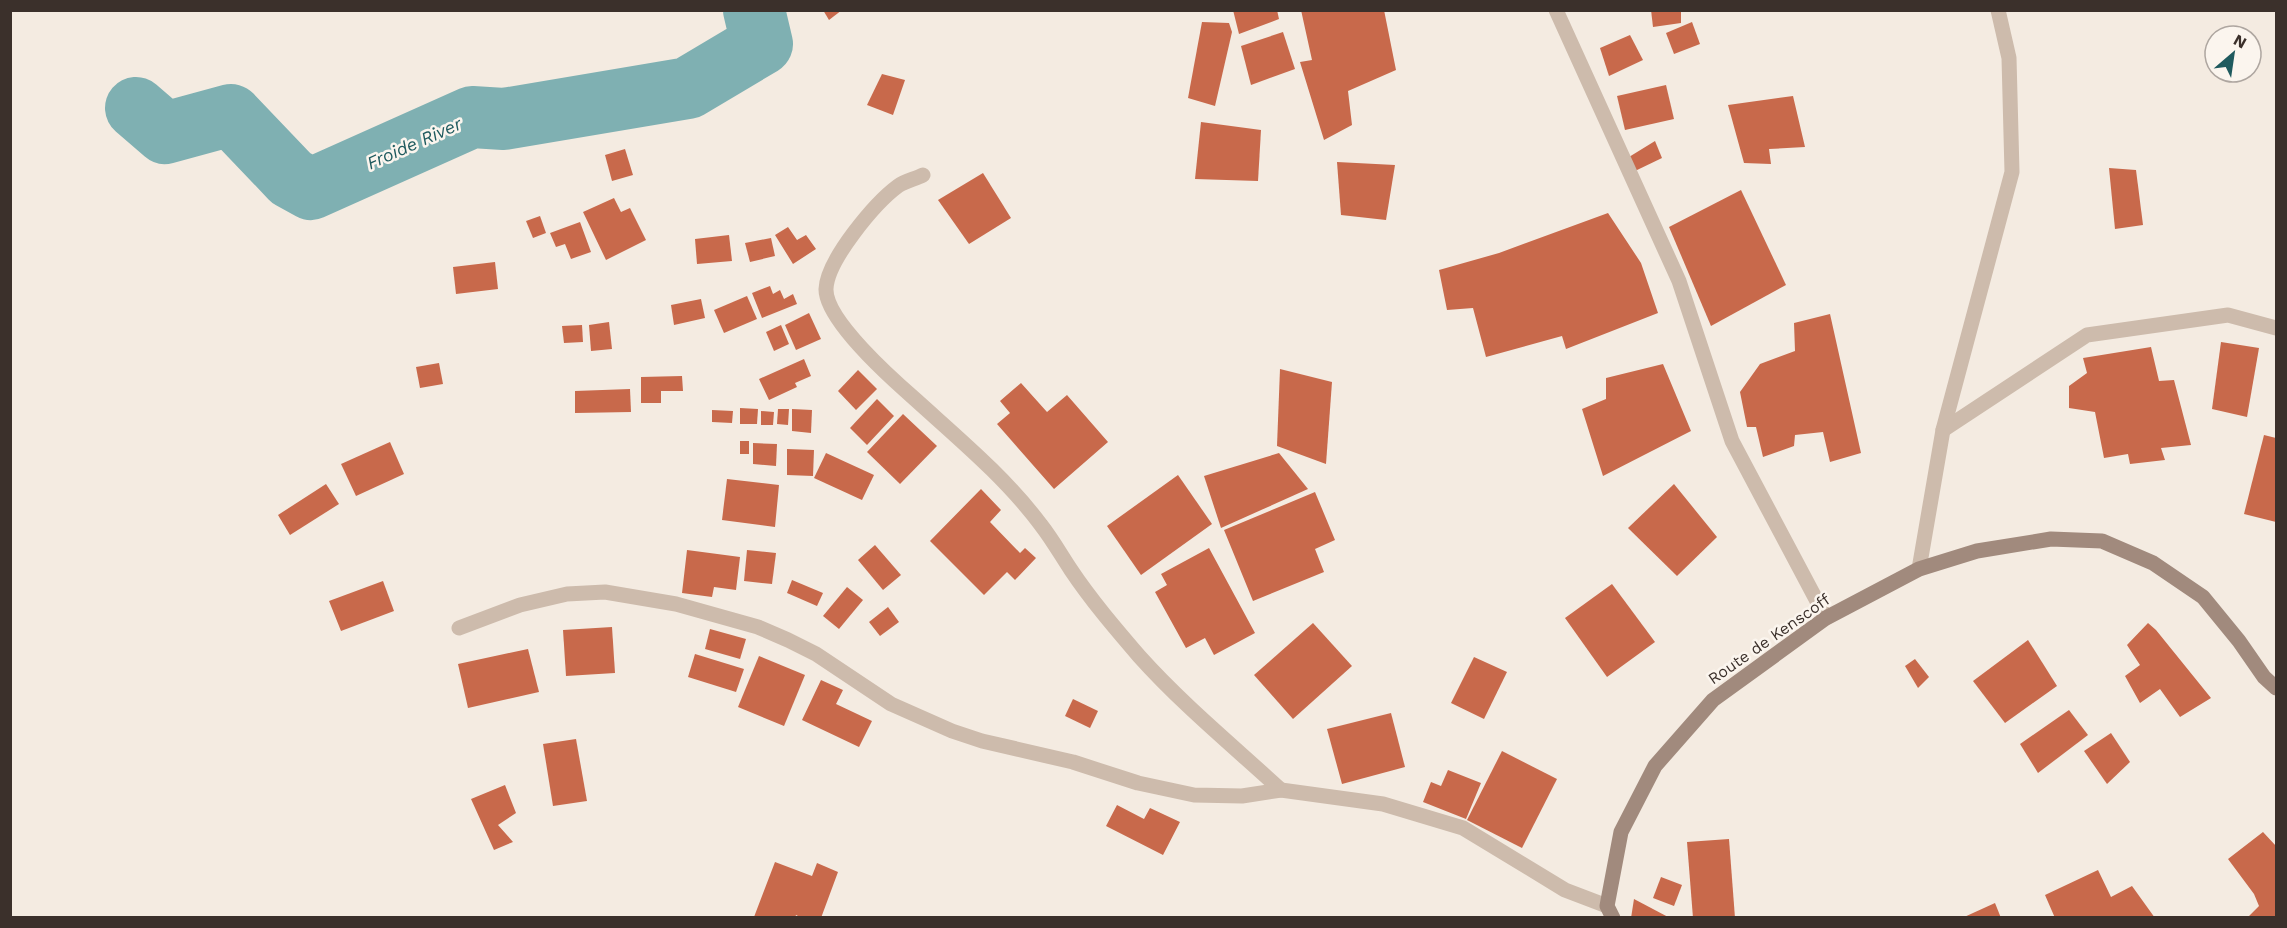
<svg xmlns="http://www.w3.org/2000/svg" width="2287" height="928" viewBox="0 0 2287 928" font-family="'Work Sans',sans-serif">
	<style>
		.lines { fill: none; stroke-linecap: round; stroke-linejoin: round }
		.river { stroke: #7fb0b2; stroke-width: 62 }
		.building { fill: #c8694b }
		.minor { stroke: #cdbbac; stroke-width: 15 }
		.secondary { stroke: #a18a7d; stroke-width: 15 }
		.labels { text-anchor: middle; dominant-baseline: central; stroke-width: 5; stroke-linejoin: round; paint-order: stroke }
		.street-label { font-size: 16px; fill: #3b302b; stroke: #fbf5ee }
		.water-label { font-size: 18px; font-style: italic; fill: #1f5a5e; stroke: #fbf5ee }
	</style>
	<rect width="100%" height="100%" fill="#f4ebe1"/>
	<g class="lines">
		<path class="river" d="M136 108 165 133 231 115 291 178 311 189 472 117 504 119 688 88 762 44 754 10"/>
	</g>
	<g class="building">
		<path d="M823 10H842L829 20Z"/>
		<path d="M1233 10H1277L1279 19 1239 34Z"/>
		<path d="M1301 10H1384L1396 70 1348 91 1352 125 1324 140 1300 62 1312 60Z"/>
		<path d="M1651 10H1681V23L1653 27Z"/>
		<path d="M1202 22 1229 23 1232 32 1215 106 1188 98Z"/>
		<path d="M1692 22 1700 44 1674 54 1666 33Z"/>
		<path d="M1283 32 1295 69 1251 85 1241 46Z"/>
		<path d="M1630 35 1643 60 1609 76 1600 48Z"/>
		<path d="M882 74 905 80 893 115 867 105Z"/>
		<path d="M1666 85 1674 119 1625 130 1617 96Z"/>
		<path d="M1793 96 1805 147 1769 149 1771 164 1744 163 1728 105Z"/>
		<path d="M1201 122 1261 130 1258 181 1195 179Z"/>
		<path d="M1655 141 1662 158 1635 171 1629 157Z"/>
		<path d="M625 149 633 175 612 181 605 155Z"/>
		<path d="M1337 162 1395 165 1386 220 1341 215Z"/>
		<path d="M2109 168 2136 170 2143 225 2115 229Z"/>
		<path d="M983 173 1011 218 969 244 938 200Z"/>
		<path d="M1741 190 1786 285 1711 326 1669 227Z"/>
		<path d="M614 198 621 212 630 208 646 240 606 260 583 212Z"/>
		<path d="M1608 213 1641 263 1658 313 1566 349 1562 336 1486 357 1473 308 1447 310 1439 270 1499 253Z"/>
		<path d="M540 216 546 233 533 238 526 221Z"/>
		<path d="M580 222 591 252 571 259 565 244 556 247 550 233Z"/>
		<path d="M788 227 797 240 806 235 816 249 793 264 775 235Z"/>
		<path d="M729 235 732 261 697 264 695 239Z"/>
		<path d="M771 238 775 256 750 262 745 243Z"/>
		<path d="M495 262 498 289 456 294 453 267Z"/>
		<path d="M770 286 773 294 780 290 784 299 793 294 797 304 762 318 752 293Z"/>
		<path d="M747 296 757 319 724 333 714 310Z"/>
		<path d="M701 299 705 318 674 325 671 305Z"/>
		<path d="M809 313 821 339 796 350 785 325Z"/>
		<path d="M1830 314 1861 453 1830 462 1823 432 1795 435 1794 446 1763 457 1756 427H1747L1740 392 1760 364 1795 351 1794 323Z"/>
		<path d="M609 322 612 349 591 351 589 325Z"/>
		<path d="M582 325 583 342 564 343 562 326Z"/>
		<path d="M781 325 789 344 774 351 766 332Z"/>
		<path d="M2221 342 2259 348 2247 417 2212 409Z"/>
		<path d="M2151 347 2159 381 2174 380 2191 445 2161 448 2165 460 2130 464 2128 454 2104 458 2095 412 2069 408V386L2087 373 2083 358Z"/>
		<path d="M804 359 811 376 795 383 797 387 769 400 759 379Z"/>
		<path d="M439 363 443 384 420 388 416 367Z"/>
		<path d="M1663 364 1691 431 1603 476 1582 409 1606 399V378Z"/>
		<path d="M1280 369 1332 382 1326 464 1277 446Z"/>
		<path d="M858 370 877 389 856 410 838 391Z"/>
		<path d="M682 376 683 391H661V403H641V377Z"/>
		<path d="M1021 383 1047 412 1067 395 1108 442 1054 489 997 424 1010 413 1000 401Z"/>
		<path d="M630 389 631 412 575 413V391Z"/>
		<path d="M877 399 894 416 867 445 850 428Z"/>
		<path d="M740 408 758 409 757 424H740Z"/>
		<path d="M778 409H789L788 425 777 424Z"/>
		<path d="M792 409 812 410 811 433 792 431Z"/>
		<path d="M712 410 733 411 732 423 712 422Z"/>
		<path d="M761 411 774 412 773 425H761Z"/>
		<path d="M903 414 937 446 900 484 867 452Z"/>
		<path d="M2264 435 2276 438V522L2244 514Z"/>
		<rect x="740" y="441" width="9" height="13"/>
		<path d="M390 442 404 474 356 496 341 464Z"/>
		<path d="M753 443 777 444 776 466 753 464Z"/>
		<path d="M787 449 814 450 813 476 787 475Z"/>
		<path d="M826 453 874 475 862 500 814 478Z"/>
		<path d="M1279 453 1308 489 1221 528 1204 476Z"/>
		<path d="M1178 475 1212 524 1141 575 1107 526Z"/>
		<path d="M727 479 779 485 775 527 722 520Z"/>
		<path d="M326 484 339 504 290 535 278 515Z"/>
		<path d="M1674 484 1717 537 1677 576 1628 528Z"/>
		<path d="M981 489 1001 510 990 522 1020 553 1025 548 1036 558 1015 580 1007 572 984 595 930 541Z"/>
		<path d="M1315 492 1335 540 1315 549 1324 572 1253 601 1224 530Z"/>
		<path d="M875 545 901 575 883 590 858 560Z"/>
		<path d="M1209 548 1255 633 1214 655 1205 638 1186 648 1155 592 1167 585 1161 574Z"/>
		<path d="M687 550 740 557 736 590 714 587 712 597 682 593Z"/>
		<path d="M747 550 776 553 772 584 744 581Z"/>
		<path d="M792 580 823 593 817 606 787 593Z"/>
		<path d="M383 581 394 611 341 631 329 601Z"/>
		<path d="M1612 584 1655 642 1607 677 1565 618Z"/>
		<path d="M847 587 863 600 839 629 823 616Z"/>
		<path d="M888 607 899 622 880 636 869 622Z"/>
		<path d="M1313 623 1352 666 1293 719 1254 675Z"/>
		<path d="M2148 623 2156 630 2211 698 2180 717 2160 689 2140 703 2125 676 2140 665 2127 645Z"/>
		<path d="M612 627 615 673 566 676 563 630Z"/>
		<path d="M710 629 746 639 740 659 705 649Z"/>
		<path d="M2028 640 2057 686 2005 723 1973 681Z"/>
		<path d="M528 649 539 692 468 708 458 664Z"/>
		<path d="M695 654 744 669 736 692 688 677Z"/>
		<path d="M759 656 805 675 784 726 738 707Z"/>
		<path d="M1474 657 1507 672 1484 719 1451 703Z"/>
		<path d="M1915 659 1929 677 1918 688 1905 666Z"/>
		<path d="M821 680 843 690 836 704 872 721 859 747 802 720Z"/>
		<path d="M1073 699 1098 711 1090 728 1065 716Z"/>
		<path d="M2069 710 2088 735 2038 773 2020 744Z"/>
		<path d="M1391 713 1405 767 1342 784 1327 729Z"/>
		<path d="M2111 733 2130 762 2107 784 2084 751Z"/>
		<path d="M576 739 587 801 553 806 543 744Z"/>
		<path d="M1502 751 1557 779 1522 848 1467 820Z"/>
		<path d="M1448 770 1481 783 1466 819 1423 802 1431 782 1441 786Z"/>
		<path d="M505 785 516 813 498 825 513 842 494 850 471 799Z"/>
		<path d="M1117 805 1144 819 1150 808 1180 822 1163 855 1106 826Z"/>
		<path d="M2263 832 2276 846V918H2247L2259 906 2254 894 2228 859Z"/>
		<path d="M1729 839 1735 918H1693L1687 842Z"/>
		<path d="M775 862 812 876 817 863 838 872 821 918H802L796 915 795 918 754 917Z"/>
		<path d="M2098 870 2111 897 2132 886 2155 918H2055L2045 895Z"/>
		<path d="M1661 877 1682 885 1674 906 1653 898Z"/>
		<path d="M1634 899 1670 918H1631Z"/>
		<path d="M1995 903 2001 918H1962Z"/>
	</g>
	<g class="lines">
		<g class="minor">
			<path d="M1556 10 1679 281 1732 441 1826 618"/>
			<path d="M923 175C915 179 905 181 898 186 875 203 827 260 826 289 825 320 893 380 916 400 959 439 1006 478 1041 525 1052 539 1061 555 1071 570 1091 600 1115 628 1139 656 1182 704 1233 746 1281 790"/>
			<path d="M1943 430 2087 335 2228 315 2276 328"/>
			<path d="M1919 569 1943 430 2012 172 2009 58 1998 10"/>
			<path d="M459 628 520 605 567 594 605 592 676 604 758 627 788 640 816 654 891 704 952 731 982 741 1073 762 1138 783 1194 795 1242 796 1281 790 1383 804 1463 828 1565 890 1607 906"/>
		</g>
		<path class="secondary" d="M1613 918 1607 906 1621 832 1655 766 1713 700 1826 618 1919 569 1977 551 2051 539 2102 541 2153 563 2203 597 2239 641 2264 677 2276 688"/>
	</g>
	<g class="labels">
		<g class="street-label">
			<text transform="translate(1769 639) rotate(-35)">Route de Kenscoff</text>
		</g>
		<g class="water-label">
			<text transform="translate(414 143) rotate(-24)">Froide River</text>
		</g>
	</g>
	<rect width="2287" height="928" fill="none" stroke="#3b302b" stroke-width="24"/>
	<g transform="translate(2233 54) rotate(29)"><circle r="28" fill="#fbf5ee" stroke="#aea6a0" stroke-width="1.5"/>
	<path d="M0-4.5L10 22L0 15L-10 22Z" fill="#1f5a5e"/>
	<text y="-9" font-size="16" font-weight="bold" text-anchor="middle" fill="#3b302b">N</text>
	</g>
</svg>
